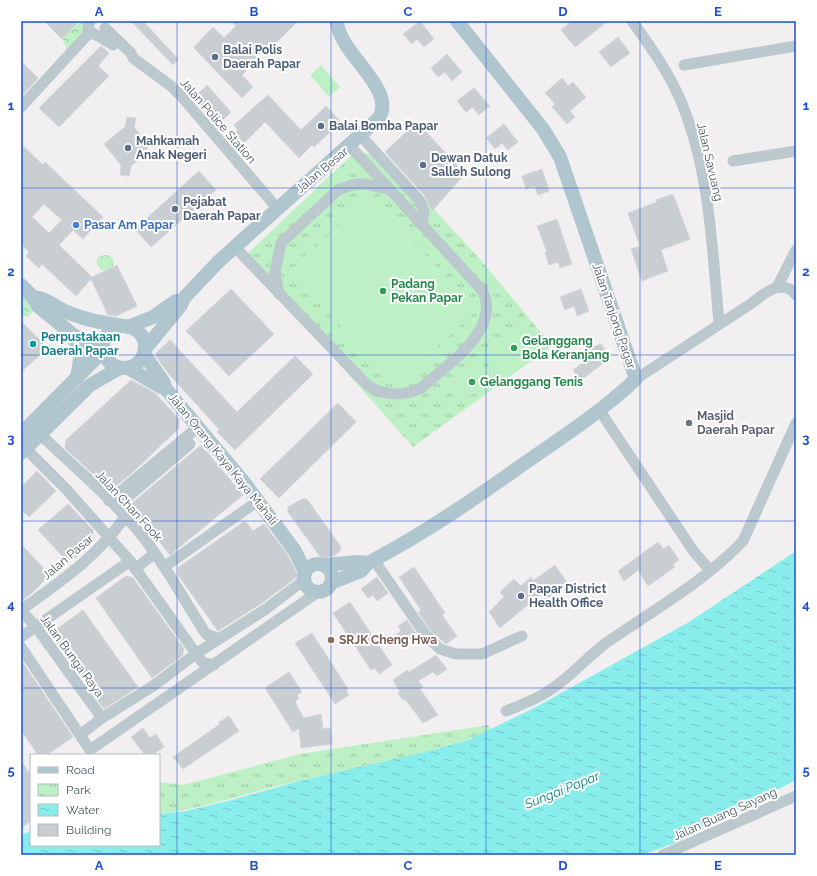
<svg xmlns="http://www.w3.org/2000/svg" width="817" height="876" viewBox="0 0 817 876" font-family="Raleway,sans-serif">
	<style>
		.forest { fill: url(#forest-crowns) }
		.park { fill: url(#park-tufts) }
		.pitch { fill: #bdf0c5 }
		.water { fill: url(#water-ripples) }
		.building { fill: #c9ced2; stroke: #d3d7db; fill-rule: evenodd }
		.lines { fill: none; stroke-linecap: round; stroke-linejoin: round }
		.minor { stroke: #bbc8cd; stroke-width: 11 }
		.major { stroke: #afc6cf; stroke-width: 14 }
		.grid { fill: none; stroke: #1d4ed8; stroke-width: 1; stroke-opacity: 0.55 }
		.service-dot { fill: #5c6f8a; stroke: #fff; stroke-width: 1.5 }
		.shop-dot { fill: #3f7fe0; stroke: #fff; stroke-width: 1.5 }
		.leisure-dot { fill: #2e9e5b; stroke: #fff; stroke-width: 1.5 }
		.culture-dot { fill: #0f9aa8; stroke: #fff; stroke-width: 1.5 }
		.worship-dot { fill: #6b7280; stroke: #fff; stroke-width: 1.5 }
		.education-dot { fill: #8d6e63; stroke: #fff; stroke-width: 1.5 }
		.labels { text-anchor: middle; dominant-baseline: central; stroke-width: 4; stroke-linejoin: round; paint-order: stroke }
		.service-label { font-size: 12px; font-weight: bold; fill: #4e5e75; stroke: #fff; text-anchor: start }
		.street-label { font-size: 12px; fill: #47585e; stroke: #fff }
		.shop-label { font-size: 12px; font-weight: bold; fill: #366cbe; stroke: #fff; text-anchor: start }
		.leisure-label { font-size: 12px; font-weight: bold; fill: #27864d; stroke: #fff; text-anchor: start }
		.culture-label { font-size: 12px; font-weight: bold; fill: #0d838f; stroke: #fff; text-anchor: start }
		.worship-label { font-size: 12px; font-weight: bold; fill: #5b616d; stroke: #fff; text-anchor: start }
		.education-label { font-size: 12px; font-weight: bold; fill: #785e54; stroke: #fff; text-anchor: start }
		.water-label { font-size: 13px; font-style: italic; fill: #0b7f7c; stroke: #fff }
		.neatline { fill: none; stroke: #1d4ed8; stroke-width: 1.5 }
		.grid-label { font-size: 13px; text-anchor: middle; font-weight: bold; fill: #1d4ed8 }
	</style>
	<defs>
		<pattern id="forest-crowns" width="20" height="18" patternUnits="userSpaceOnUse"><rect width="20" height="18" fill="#bdf0c5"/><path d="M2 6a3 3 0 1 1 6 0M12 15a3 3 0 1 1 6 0" fill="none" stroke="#9bc5a3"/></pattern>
		<pattern id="park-tufts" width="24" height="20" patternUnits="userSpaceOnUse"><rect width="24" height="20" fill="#bdf0c5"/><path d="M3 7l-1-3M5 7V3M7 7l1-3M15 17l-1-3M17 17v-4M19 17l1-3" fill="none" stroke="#9bc5a3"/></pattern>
		<pattern id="water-ripples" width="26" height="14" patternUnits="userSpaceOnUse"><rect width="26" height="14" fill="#89eeeb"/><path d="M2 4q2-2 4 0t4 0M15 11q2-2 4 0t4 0" fill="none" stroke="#72c4c2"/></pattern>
	</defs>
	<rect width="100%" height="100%" fill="#f2eff0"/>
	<g class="forest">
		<path d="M80 21H92L67 49 63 41 64 36Z"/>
		<path d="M108 255 113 258 114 263 111 269 101 270 96 262 99 256Z"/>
		<path d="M21 294 24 295 33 311 28 317 21 315Z"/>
	</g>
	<g class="park">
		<path d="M355 152 385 156 480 259 552 346 413 447 244 257Z"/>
		<path d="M489 725 490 730C430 758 361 766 297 781 250 792 207 808 159 814V782L183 785 300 754Z"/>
	</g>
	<g class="pitch">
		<path d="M321 65 340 87 329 97 310 75Z"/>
		<path d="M370 196 477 310 395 386 290 271Z"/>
		<path d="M523 323 541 347 506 374 488 350Z"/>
		<path d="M481 362 494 378 463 401 450 385Z"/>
	</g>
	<path class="water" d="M796 551V780L678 842 642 855H21V835L31 831V845H159V814L186 811 228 801 295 782 433 750 468 740 534 708 689 622Z"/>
	<g class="building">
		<path d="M44 21H79L62 39Z"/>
		<path d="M131 21H143L178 59 173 65Z"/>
		<path d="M231 21H298L273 46 271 44 249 64 251 66 242 75 253 87 242 98 194 48 196 45 213 27 224 38 236 26Z"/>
		<path d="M420 21 434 39 424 47 417 39 412 44 403 34Z"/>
		<path d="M572 21H608L575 47 561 30Z"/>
		<path d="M618 37 630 53 611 67 599 52Z"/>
		<path d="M101 46 109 53 98 66 109 76 59 127 39 108Z"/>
		<path d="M447 54 462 72 452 81 445 72 438 77 431 68Z"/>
		<path d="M21 61 38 78 21 97Z"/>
		<path d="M562 78 568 86 573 82 586 97 570 111 575 117 567 124 552 107 555 104 545 93Z"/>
		<path d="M207 85 231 112 218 125 194 98Z"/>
		<path d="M474 88 490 106 479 115 473 107 466 112 457 101Z"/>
		<path d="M268 95 301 130 326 106 341 122 314 147 312 145 299 158 265 122 244 143 235 133 238 130 234 125Z"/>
		<path d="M127 117 136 118 134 127 150 146 138 155 141 158 131 166 129 176 120 175 121 165 104 144 125 127Z"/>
		<path d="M417 122 465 174 432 211 425 196 385 152Z"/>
		<path d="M504 124 518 142 508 150 502 143 495 149 486 138Z"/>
		<path d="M21 144 43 165 45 162 103 217 83 239 73 230 59 245 92 277 117 265 137 306 116 316 108 315 91 279 76 296 42 264 39 268 26 256 29 252 21 244ZM44 204 62 220 49 233 32 217Z"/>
		<path d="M542 169 549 191 538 195 535 186 526 189 522 176Z"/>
		<path d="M199 171 216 190 151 247 135 229Z"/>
		<path d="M673 194 690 239 661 250 668 271 642 281 631 249 640 246 628 213 657 202 656 200Z"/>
		<path d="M557 219 572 264 560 268 558 262 549 265 545 253 547 252 537 226Z"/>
		<path d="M231 289 274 334 229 376 186 331Z"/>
		<path d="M581 289 589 311 577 316 574 306 565 310 560 297Z"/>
		<path d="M21 321 48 348 21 372Z"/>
		<path d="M170 340 237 412 295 356 313 374 235 450 217 432 219 429 168 373 156 356V353Z"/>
		<path d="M601 344 610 358 581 380 573 370 594 355 591 348Z"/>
		<path d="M131 380 155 393 179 419V428L132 473 112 489H109L65 448 66 440Z"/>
		<path d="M338 403 356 422 279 498 260 479Z"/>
		<path d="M201 445 243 495 170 555 130 505Z"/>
		<path d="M37 471 56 491 29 517 21 509V487Z"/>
		<path d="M302 499H307L341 547 340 551 334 556 321 558 288 512V507Z"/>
		<path d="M68 504 93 530V541L73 560 65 559 38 530Z"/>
		<path d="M245 521 253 531 264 524 288 555 298 576 262 603 218 631 178 575 179 567Z"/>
		<path d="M658 542 663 549 669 545 679 560 673 564 675 567 648 586 638 570 624 581 618 571Z"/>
		<path d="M21 544 50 575 31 594 21 601Z"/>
		<path d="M555 565 568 584 545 600 541 594 500 628 489 612 504 597 500 592 514 579 521 586 531 577 533 581Z"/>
		<path d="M414 567 445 613 442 615 457 636 446 644 430 630 418 612 421 610 399 577Z"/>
		<path d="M126 576 133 578 184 649 183 655 152 678 96 598Z"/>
		<path d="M377 577 388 593 377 601 373 595 368 598 361 589Z"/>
		<path d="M350 602 392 665 379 674 375 668 371 670 333 613Z"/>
		<path d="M83 610 138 687 104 709 53 638 54 631Z"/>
		<path d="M407 620 417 635 401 646 394 636 401 631 398 626Z"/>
		<path d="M312 633 348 689 346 691 349 695 335 704 295 643Z"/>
		<path d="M436 655 447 669 437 676 433 672 418 681 423 687 420 689 438 715 423 723 405 699 403 700 398 693 400 692 393 680 407 670 409 672Z"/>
		<path d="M21 660 73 737 47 755H38L21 730Z"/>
		<path d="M289 672 302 692 297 695 299 698 295 702 304 718 321 714 323 729 330 728 332 744 301 748 299 728 293 732 265 688Z"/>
		<path d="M229 716 239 731 183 769 173 757 220 724 219 722Z"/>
		<path d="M143 728 150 738 156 734 164 747 152 755H145L131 737Z"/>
		<path d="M21 761 31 775V821L21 828Z"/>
	</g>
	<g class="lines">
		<g class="minor">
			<path d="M90 21 88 30 95 35"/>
			<path d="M632 21C650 46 668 71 680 99 710 169 712 248 719 323"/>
			<path d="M105 28 131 53 133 58 171 86 182 97 277 208"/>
			<path d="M97 35 113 45"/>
			<path d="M684 65 796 46"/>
			<path d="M21 107 90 32"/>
			<path d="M361 136 420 201 424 212 422 225"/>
			<path d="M733 161 796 151"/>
			<path d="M235 247 368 386C385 396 402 397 421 388 446 366 503 329 482 290L350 146"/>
			<path d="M777 287 796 250"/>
			<path d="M279 294 275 272 281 243 338 190 355 184H365L389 189"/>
			<path d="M636 379 752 303C763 294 783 277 796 295"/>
			<path d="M600 411 694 552 710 570"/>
			<path d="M40 434C75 468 113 499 143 537 167 567 185 602 206 634L219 639"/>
			<path d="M26 449 66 489 130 561 202 662 214 665"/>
			<path d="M109 501 198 427"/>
			<path d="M116 507 190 444"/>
			<path d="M374 560 425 634 440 649 456 654H482L522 636"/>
			<path d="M164 567 258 501"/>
			<path d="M135 569 155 553"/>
			<path d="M21 610C61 581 96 558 125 517"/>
			<path d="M21 610 36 627 102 718"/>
			<path d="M21 637 130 561"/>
			<path d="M21 647 90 750 318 592"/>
			<path d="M506 711C521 705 537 699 550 690 571 677 587 657 606 643 652 611 704 582 743 541L796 423"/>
			<path d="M80 735 102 718 153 686 197 653 266 609 304 580"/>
			<path d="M663 855 796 796"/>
		</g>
		<g class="major">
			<path d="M21 285 33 297 38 306 72 334 92 346 103 349"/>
			<path d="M33 297C47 298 55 307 67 312 85 320 104 323 123 326"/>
			<circle cx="124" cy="347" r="21"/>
			<path d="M128 327 153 317 176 301"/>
			<path d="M72 334 81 354 77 378"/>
			<path d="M145 349 181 305 184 298 218 262 379 118C397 88 338 53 337 21"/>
			<path d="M144 354 164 383 165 388 243 481 295 551 305 572"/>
			<path d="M128 368 161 387 165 388"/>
			<path d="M21 434 103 351"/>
			<path d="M21 453 90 385 120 368"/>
			<circle cx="318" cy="578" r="14"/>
			<path d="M325 565 358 562 368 563"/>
			<path d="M331 583 361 571 368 563C422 535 473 500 522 465 561 438 601 412 636 379L560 157 543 129 457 21"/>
		</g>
	</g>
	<path class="grid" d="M177 21V855M331 21V855M486 21V855M640 21V855M21 188H796M21 355H796M21 521H796M21 688H796"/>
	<g class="service-dot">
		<circle cx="215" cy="57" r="4"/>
		<circle cx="321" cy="126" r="4"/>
		<circle cx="128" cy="148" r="4"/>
		<circle cx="423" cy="165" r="4"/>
		<circle cx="175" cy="209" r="4"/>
		<circle cx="521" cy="596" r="4"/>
	</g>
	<circle class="shop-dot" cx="76" cy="225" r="4"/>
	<g class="leisure-dot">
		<circle cx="383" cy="291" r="4"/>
		<circle cx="514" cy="348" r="4"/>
		<circle cx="472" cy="382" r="4"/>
	</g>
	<circle class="culture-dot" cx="33" cy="344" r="4"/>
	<circle class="worship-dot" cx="689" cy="423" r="4"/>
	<circle class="education-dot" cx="331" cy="640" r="4"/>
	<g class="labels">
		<g class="service-label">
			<text x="223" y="50">Balai Polis<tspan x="223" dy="14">Daerah Papar</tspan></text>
			<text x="329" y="126">Balai Bomba Papar</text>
			<text x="136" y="141">Mahkamah<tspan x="136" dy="14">Anak Negeri</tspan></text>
			<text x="431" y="158">Dewan Datuk<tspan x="431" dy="14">Salleh Sulong</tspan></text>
			<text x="183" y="202">Pejabat<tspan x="183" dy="14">Daerah Papar</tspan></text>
			<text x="529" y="589">Papar District<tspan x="529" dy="14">Health Office</tspan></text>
		</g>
		<g class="street-label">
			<text transform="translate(218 121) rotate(49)">Jalan Police Station</text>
			<text transform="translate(710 162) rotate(77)">Jalan Savuang</text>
			<text transform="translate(322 170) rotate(-40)">Jalan Besar</text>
			<text transform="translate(614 316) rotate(71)">Jalan Tanjong Pagar</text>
			<text transform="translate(223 459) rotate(51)">Jalan Orang Kaya Kaya Mahali</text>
			<text transform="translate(129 506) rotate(47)">Jalan Chan Fook</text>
			<text transform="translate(68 557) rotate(-40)">Jalan Pasar</text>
			<text transform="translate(72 656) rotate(54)">Jalan Bunga Raya</text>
			<text transform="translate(725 814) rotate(-24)">Jalan Buang Sayang</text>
		</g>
		<g class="shop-label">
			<text x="84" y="225">Pasar Am Papar</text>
		</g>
		<g class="leisure-label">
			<text x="391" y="284">Padang<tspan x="391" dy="14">Pekan Papar</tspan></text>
			<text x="522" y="341">Gelanggang<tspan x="522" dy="14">Bola Keranjang</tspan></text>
			<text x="480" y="382">Gelanggang Tenis</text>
		</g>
		<g class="culture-label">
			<text x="41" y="337">Perpustakaan<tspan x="41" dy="14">Daerah Papar</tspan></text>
		</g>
		<g class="worship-label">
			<text x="697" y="416">Masjid<tspan x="697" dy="14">Daerah Papar</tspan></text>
		</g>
		<g class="education-label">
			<text x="339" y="640">SRJK Cheng Hwa</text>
		</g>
		<g class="water-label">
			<text transform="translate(562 790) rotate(-22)">Sungai Papar</text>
		</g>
	</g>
	<rect width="817" height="876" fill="none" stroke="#ffffff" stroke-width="44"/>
	<rect x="30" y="754" width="130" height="92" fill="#ffffff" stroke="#b5bcbf"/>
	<rect x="38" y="767" width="20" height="6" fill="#afc6cf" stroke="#b5bcbf"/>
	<text x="66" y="774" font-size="12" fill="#47585e">Road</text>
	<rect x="38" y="784" width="20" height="12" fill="url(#park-tufts)" stroke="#b5bcbf"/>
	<text x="66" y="794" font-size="12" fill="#47585e">Park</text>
	<rect x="38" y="804" width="20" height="12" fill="url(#water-ripples)" stroke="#b5bcbf"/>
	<text x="66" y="814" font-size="12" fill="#47585e">Water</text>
	<rect x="38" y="824" width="20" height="12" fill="#c9ced2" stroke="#b5bcbf"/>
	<text x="66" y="834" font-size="12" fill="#47585e">Building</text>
	<rect x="22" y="22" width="773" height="832" class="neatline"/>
	<g class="grid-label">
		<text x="99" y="16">A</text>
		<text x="254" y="16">B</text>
		<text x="408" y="16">C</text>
		<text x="563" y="16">D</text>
		<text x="718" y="16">E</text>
		<text x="11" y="110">1</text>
		<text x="806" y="110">1</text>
		<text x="11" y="276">2</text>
		<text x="806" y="276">2</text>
		<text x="11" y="443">3</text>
		<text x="806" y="443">3</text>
		<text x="11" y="609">4</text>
		<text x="806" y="609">4</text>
		<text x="11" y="775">5</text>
		<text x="806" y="775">5</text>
		<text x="99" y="870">A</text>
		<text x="254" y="870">B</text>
		<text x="408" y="870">C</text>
		<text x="563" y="870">D</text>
		<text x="718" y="870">E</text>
	</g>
</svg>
